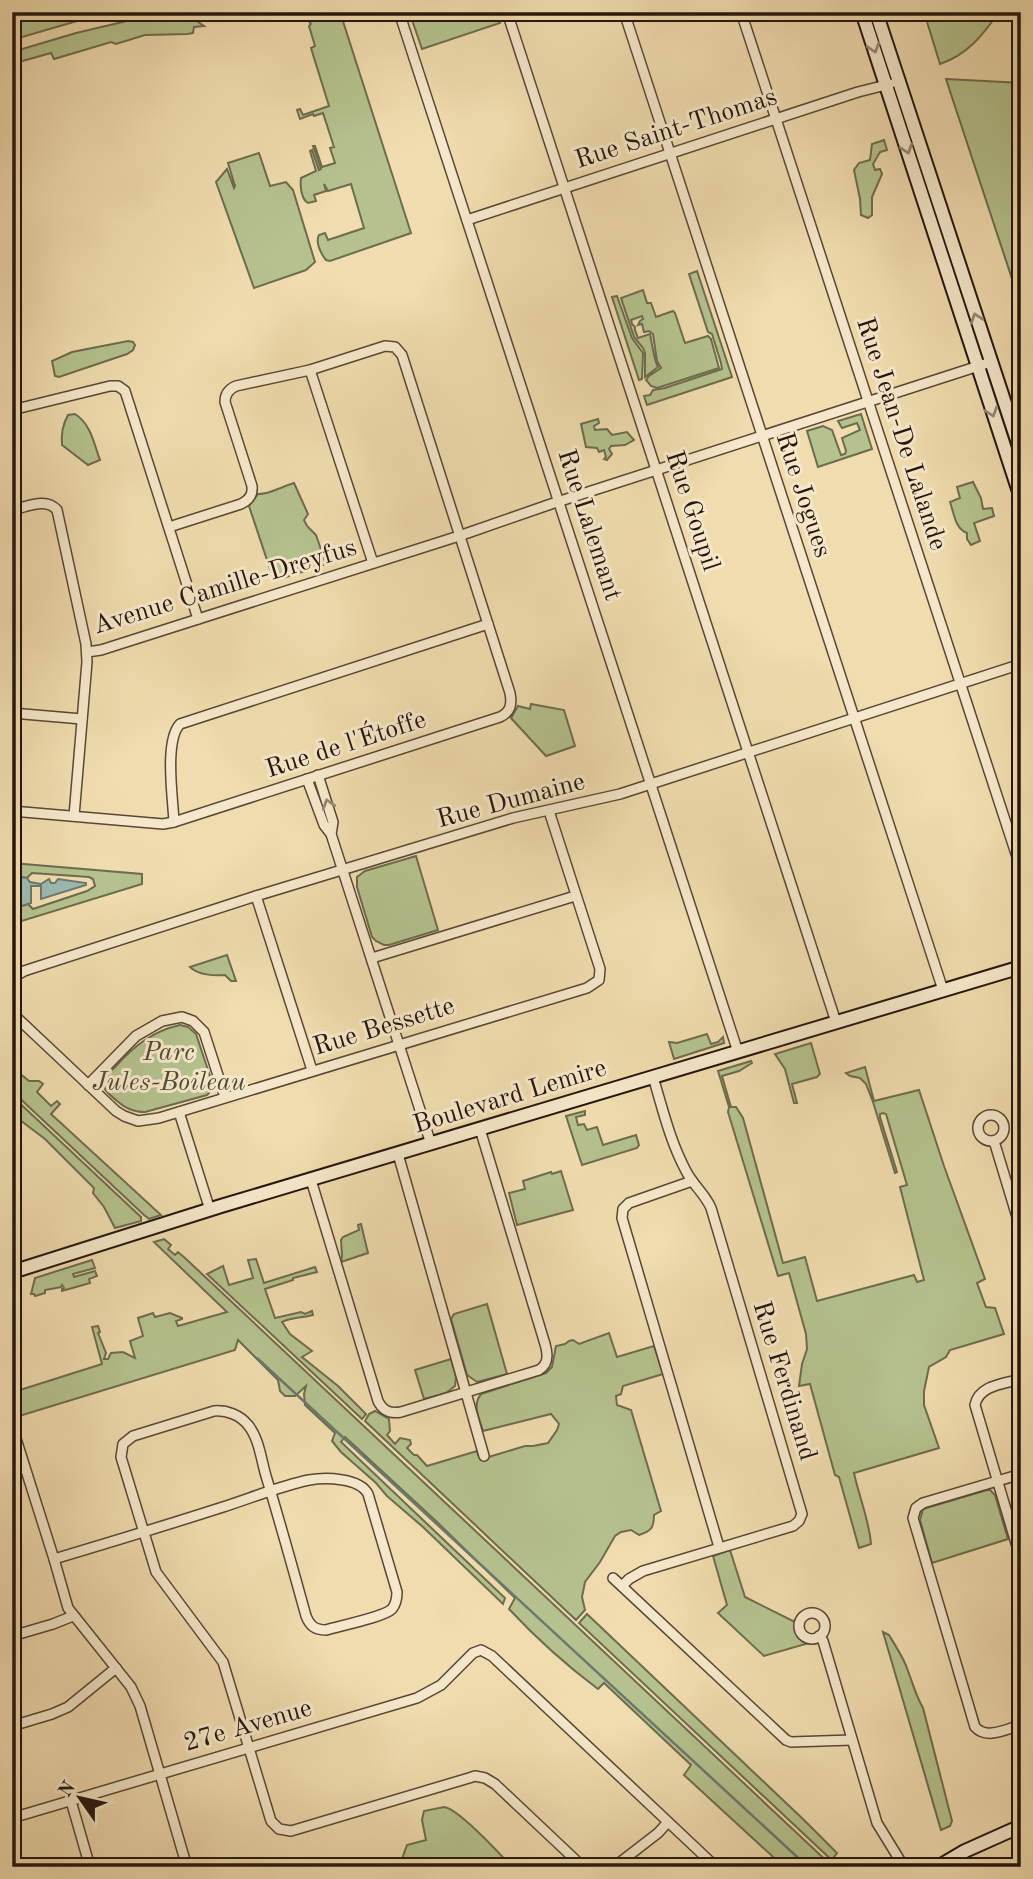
<svg xmlns="http://www.w3.org/2000/svg" width="1033" height="1879" viewBox="0 0 1033 1879" font-family="'Old Standard TT',serif">
	<style>
		.green { fill: #b5c28e; stroke: #6d6c4e; stroke-width: 2 }
		.water { fill: #9bbaaf; stroke: #6c786f; stroke-width: 2 }
		.lines { fill: none; stroke-linecap: round; stroke-linejoin: round }
		.stream { stroke: #6c786f; stroke-width: 2.5 }
		.street-casing { stroke: #584736; stroke-width: 12 }
		.secondary-casing { stroke: #25150e; stroke-width: 16 }
		.street { stroke: #f5e8ca; stroke-width: 9 }
		.secondary { stroke: #f5e8ca; stroke-width: 12 }
		.oneway { stroke: #978975 }
		.labels { text-anchor: middle; dominant-baseline: central; stroke-width: 6; stroke-linejoin: round; paint-order: stroke }
		.street-label { font-size: 26px; fill: #25150e; stroke: #f5e8ca }
		.park-label { font-size: 26px; font-style: italic; fill: #504934; stroke: #f5e8ca }
	</style>
	<rect width="100%" height="100%" fill="#f0dcae"/>
	<filter id="stains"><feTurbulence type="fractalNoise" baseFrequency=".00286" numOctaves="4"/><feColorMatrix values="0 0 0 0 .2 0 0 0 0 .09 0 0 0 0 .02 0 0 0 .5 -.17"/></filter>
	<radialGradient id="worn" r=".72"><stop offset=".6" stop-color="#630" stop-opacity="0"/><stop offset="1" stop-color="#630" stop-opacity=".3"/></radialGradient>
	<g class="green">
		<path d="M12 12H108L12 40Z"/>
		<path d="M340 12 411 233 330 261 326 260C321 254 315 242 319 235L325 233 328 240 364 228 351 184 328 191 324 184 326 191 314 195 316 201 308 203C301 199 300 186 301 178L316 171 310 151 312 150 319 170 321 169 313 146H315L322 167 335 163 330 148 334 147 323 113 314 116 313 114 300 119 297 110 300 109 303 115 329 106 311 48 315 46 309 26 311 24 308 20Z"/>
		<path d="M417 12H443L444 15 432 19 436 21 447 18 445 12H496L500 23 422 49 410 14Z"/>
		<path d="M924 12H999C983 35 967 55 940 64Z"/>
		<path d="M191 17 204 26 194 27 193 33 188 34 145 35 116 44 111 42 54 59 51 53 12 64V52L76 33 131 20Z"/>
		<path d="M946 79 1021 83V306Z"/>
		<path d="M884 140 887 150 880 152 873 164 875 170 880 169 882 174 872 197V215L868 218 861 215 860 199 854 170 859 163 870 160 872 144Z"/>
		<path d="M259 153 270 186 286 182 293 190 315 262 306 270 254 288 216 182 227 169 234 188 235 186 228 163Z"/>
		<path d="M697 271 732 377 647 405 644 396 650 395 653 390 665 388 722 369 721 363 712 334 708 332 689 274Z"/>
		<path d="M643 290 647 303H651L656 317 673 311 675 313 685 343 708 336 711 339 719 368 657 388 651 386 646 380 649 376 661 368 657 361 653 334 649 331 644 332 642 324 638 325 640 321 643 319 642 316 631 320 632 324 635 327V330L638 338 650 334C652 343 654 361 658 367L645 377V353L643 348 634 337 621 298Z"/>
		<path d="M617 296 632 338 643 353 642 379 639 380 612 297Z"/>
		<path d="M128 341 133 342 135 345 133 350 127 354 59 377 55 376 52 361 72 352Z"/>
		<path d="M75 414C91 424 94 444 100 460L88 465 62 445C61 435 63 424 68 415Z"/>
		<path d="M861 414 872 449 818 467 807 431 823 426 832 430 841 455 845 454 846 451 842 438 860 430 857 423 842 428 838 421Z"/>
		<path d="M598 419 599 423 594 426 595 430 607 429 612 435 627 432 634 440 625 445 611 446 609 449 612 454 607 460 604 459 606 457 604 450 599 452 597 448 586 447 581 424Z"/>
		<path d="M973 482 981 498 983 509 992 508 994 516 974 523 980 541 971 545 967 539V533C955 529 954 513 950 502L960 498 957 487Z"/>
		<path d="M294 483 308 514 304 520 307 526 316 535 326 564 274 581 249 506 258 494C268 495 283 486 294 483Z"/>
		<path d="M531 704 564 710 575 746 546 756 511 718 518 706 530 709Z"/>
		<path d="M416 856 438 930 389 945H384L376 941 372 937 357 887V877L365 871Z"/>
		<path d="M12 863 142 874V884L12 924V909L28 904 33 909 87 891 95 886 93 879 89 877 32 873 27 878 12 876Z"/>
		<path d="M227 955 236 981H231L225 975C214 976 198 975 190 967Z"/>
		<path d="M180 1025 188 1027 196 1034 213 1085 211 1091 207 1095 145 1112C133 1112 125 1108 116 1100 111 1096 103 1090 103 1083 104 1076 112 1070 116 1066 134 1046 153 1031 180 1025Z"/>
		<path d="M707 1034 711 1044 718 1042 723 1037 724 1043 674 1059 669 1042 677 1043Z"/>
		<path d="M811 1043 820 1074 817 1077 792 1084 797 1103H794L785 1069 775 1054Z"/>
		<path d="M751 1061 752 1063 739 1071 722 1076 731 1107H736L743 1118 783 1263 805 1257 817 1301 914 1275 917 1282 924 1280 900 1187 907 1185 886 1114 883 1113 880 1114V1117L897 1172 895 1173 873 1102 866 1084 860 1078 850 1076 846 1073 865 1067 874 1101 919 1090 944 1166 985 1279 977 1283 986 1307 995 1308 1004 1334 950 1350 946 1357 929 1367 924 1391V1405L939 1448 854 1473C859 1497 869 1519 871 1544L859 1548 839 1477 835 1475 810 1384 799 1386 802 1364 807 1349 806 1334 789 1273 778 1276 728 1112 729 1107 718 1071Z"/>
		<path d="M18 1072 29 1081H39L43 1084 37 1092 51 1106 57 1101 60 1104 51 1114 161 1215 149 1219 144 1215 12 1091V1074Z"/>
		<path d="M12 1096 141 1217V1221L115 1228 104 1207 93 1193 94 1188 45 1139 12 1114Z"/>
		<path d="M585 1111V1115L576 1117 578 1125 584 1124 587 1130 597 1127 603 1145 636 1135 639 1145 637 1148 582 1165 566 1116Z"/>
		<path d="M561 1171 573 1210 517 1225 509 1193 525 1189 523 1181 551 1172 552 1174Z"/>
		<path d="M361 1224 368 1253 341 1262 342 1256 341 1240 343 1237 359 1230 358 1225Z"/>
		<path d="M164 1239 171 1245 168 1249 175 1255 178 1252 185 1258 833 1867H784L684 1775 691 1765 604 1683 598 1689C566 1665 536 1638 509 1609L515 1598 437 1522 345 1437 341 1442 505 1598 503 1604 423 1527 387 1496 376 1483 341 1452 332 1441 335 1433 305 1405 304 1394 306 1386 295 1396H285L280 1391 278 1380 238 1340 235 1350 16 1417 12 1403V1384L17 1383 20 1390 102 1364 92 1327 98 1326 100 1332 98 1333 106 1353 104 1359H108L111 1353 123 1352 135 1358 130 1341 143 1336 138 1318 153 1313 155 1317 170 1313 182 1318V1319L176 1321 178 1326 227 1312 154 1242Z"/>
		<path d="M256 1259 264 1283 315 1267 317 1272 293 1278V1280L265 1289 275 1318 301 1312 305 1314 312 1311 313 1315C302 1318 292 1317 282 1322L290 1334 312 1351 302 1357 338 1386 366 1414 362 1419 207 1274 223 1266 229 1285 253 1278 248 1260Z"/>
		<path d="M92 1260 95 1268 73 1274 74 1277 95 1271 97 1276 89 1279 90 1283 62 1291V1289L64 1288 62 1285 61 1287 45 1290V1293L35 1296 34 1294H31L35 1278Z"/>
		<path d="M487 1304 507 1374 477 1382 467 1375 451 1319 454 1314Z"/>
		<path d="M609 1333 617 1357 654 1346 663 1374 623 1386 621 1394 616 1396 617 1405 631 1410 661 1511 654 1515C654 1528 651 1531 639 1535L631 1530 621 1532 615 1536 600 1562 585 1582 582 1597 585 1610 576 1620 365 1421 369 1414 375 1411 389 1419 390 1431 387 1435 395 1444 400 1438 410 1440 411 1444 407 1448 414 1455H417L427 1466 477 1451 478 1455 482 1459 525 1446H533L548 1443 557 1430 559 1424 551 1414 483 1431C479 1418 472 1405 481 1394L546 1373 552 1367 556 1346 565 1344 569 1341 573 1340 579 1344Z"/>
		<path d="M451 1359 456 1377 455 1386 446 1393 424 1399 415 1370Z"/>
		<path d="M987 1490H990L995 1495 1008 1539 932 1563 920 1520 923 1509Z"/>
		<path d="M730 1550 745 1597 795 1622 798 1637 809 1643 764 1656 718 1613 727 1605 713 1556Z"/>
		<path d="M587 1614 805 1821 837 1853 834 1857 846 1867H839L579 1623Z"/>
		<path d="M883 1632 889 1635C896 1647 904 1658 908 1671 913 1684 916 1696 923 1708L952 1821 950 1826 941 1830Z"/>
		<path d="M444 1807C459 1809 500 1854 512 1867H399L407 1845 426 1840 422 1820 424 1811Z"/>
	</g>
	<path class="water" d="M12 876 27 878 30 882 41 884 49 879 51 883H55L58 879 86 883V885L41 899V886H31V903L12 909Z"/>
	<g class="lines">
		<path class="stream" d="M257 1358 808 1867"/>
		<g class="street-casing">
			<g id="street">
				<path d="M203 12H232"/>
				<path d="M280 12H288"/>
				<path d="M399 12 738 1052"/>
				<path d="M507 12 836 1022"/>
				<path d="M624 12 943 990"/>
				<path d="M741 12 1021 869"/>
				<path d="M467 220 858 92 890 84"/>
				<path d="M310 370 373 563"/>
				<path d="M12 410 110 386H118L125 391 198 619"/>
				<path d="M12 510C27 507 46 497 57 510L86 644 87 662 74 816"/>
				<path d="M87 652 101 650 459 536 551 504 991 362"/>
				<path d="M12 713 82 719"/>
				<path d="M318 775 333 822 331 834"/>
				<path d="M307 779 324 825 331 834 431 1144"/>
				<path d="M12 811 163 824 174 822 500 717C511 712 512 704 510 693L402 355 395 347 385 346 310 370 236 386C229 389 225 394 225 402L252 486C253 495 249 500 241 504L169 527"/>
				<path d="M174 822C173 799 164 741 180 724L488 624"/>
				<path d="M256 896 312 1070"/>
				<path d="M372 958 575 896"/>
				<path d="M12 978 24 971 256 896 513 818 620 794 1021 664"/>
				<path d="M12 1013 116 1111 124 1116 138 1121 159 1118 587 988 599 980 600 969 549 811"/>
				<path d="M88 1085 136 1036 162 1021 182 1017 193 1021 204 1032 225 1097"/>
				<path d="M179 1112 210 1210"/>
				<circle cx="991" cy="1128" r="13"/>
				<path d="M994 1141 1021 1230"/>
				<path d="M398 1154 484 1456"/>
				<path d="M311 1180 378 1401C383 1411 390 1414 401 1412L539 1370C549 1364 548 1354 545 1344L480 1129"/>
				<path d="M692 1181 629 1203 623 1209 622 1218 719 1547"/>
				<path d="M1021 1379C1004 1384 979 1385 975 1405L1021 1560"/>
				<path d="M12 1426 54 1559 68 1608 131 1687 140 1706 187 1867"/>
				<path d="M1021 1474 923 1503 916 1508 913 1518 975 1727C987 1740 1006 1729 1021 1725"/>
				<path d="M54 1559C111 1542 167 1525 223 1507 251 1498 280 1486 309 1480 326 1477 360 1478 368 1494L397 1592C397 1598 396 1604 392 1609 384 1617 339 1626 326 1630 315 1630 310 1626 306 1616 293 1569 280 1522 266 1476 261 1459 259 1438 248 1425 240 1415 227 1410 214 1411L133 1436 123 1444 121 1457 156 1572 223 1662 271 1821 279 1829 291 1831 469 1778 475 1776 485 1778 495 1784 583 1867"/>
				<path d="M613 1578 786 1740 791 1742 852 1740"/>
				<path d="M622 1586 629 1579 643 1571 793 1526 799 1521 802 1514 711 1208C705 1194 693 1185 686 1171 670 1141 663 1110 653 1077"/>
				<circle cx="812" cy="1626" r="13"/>
				<path d="M12 1636 53 1624 73 1616"/>
				<path d="M819 1636 823 1641 877 1823 904 1867"/>
				<path d="M12 1726 52 1714 68 1707 116 1668"/>
				<path d="M71 1801 90 1867"/>
				<path d="M12 1818 417 1698 441 1685 473 1653 481 1650 492 1656 716 1867"/>
				<path d="M614 1867 658 1833 668 1822"/>
			</g>
		</g>
		<g class="secondary-casing">
			<g id="secondary">
				<path d="M862 12 1021 498"/>
				<path d="M876 12 1021 452"/>
				<path d="M12 1272 221 1206 1021 967"/>
				<path d="M938 1867 965 1851 1021 1826"/>
			</g>
		</g>
		<use href="#street" class="street"/>
		<use href="#secondary" class="secondary"/>
	</g>
	<defs><path id="oneway-chevron" d="M-2-3.5L2.5 0L-2 3.5" fill="none" stroke-width="1.6" stroke-linecap="round" stroke-linejoin="round" transform="scale(1.75)"/></defs>
	<g class="oneway">
		<use href="#oneway-chevron" transform="translate(874 48) rotate(72)"/>
		<use href="#oneway-chevron" transform="translate(907 149) rotate(72)"/>
		<use href="#oneway-chevron" transform="translate(976 318) rotate(-108)"/>
		<use href="#oneway-chevron" transform="translate(992 412) rotate(72)"/>
		<use href="#oneway-chevron" transform="translate(328 804) rotate(-107)"/>
	</g>
	<g class="labels">
		<g class="street-label">
			<text transform="translate(676 129) rotate(-18)">Rue Saint-Thomas</text>
			<text transform="translate(901 434) rotate(72)">Rue Jean-De Lalande</text>
			<text transform="translate(803 495) rotate(72)">Rue Jogues</text>
			<text transform="translate(692 511) rotate(72)">Rue Goupil</text>
			<text transform="translate(589 525) rotate(72)">Rue Lalemant</text>
			<text transform="translate(225 587) rotate(-17)">Avenue Camille-Dreyfus</text>
			<text transform="translate(346 745) rotate(-18)">Rue de l'Étoffe</text>
			<text transform="translate(511 801) rotate(-15)">Rue Dumaine</text>
			<text transform="translate(384 1027) rotate(-17)">Rue Bessette</text>
			<text transform="translate(510 1097) rotate(-17)">Boulevard Lemire</text>
			<text transform="translate(784 1381) rotate(73)">Rue Ferdinand</text>
			<text transform="translate(248 1726) rotate(-16)">27e Avenue</text>
		</g>
		<g class="park-label">
			<text x="169" y="1053">Parc<tspan x="169" dy="30">Jules-Boileau</tspan></text>
		</g>
	</g>
	<rect width="1033" height="1879" fill="none" stroke="#f0dcae" stroke-width="42"/>
	<rect x="14" y="14" width="1005" height="1851" fill="none" stroke="#25150e" stroke-width="3.5"/>
	<rect x="21" y="21" width="991" height="1837" fill="none" stroke="#25150e" stroke-width="2"/>
	<g transform="translate(80 1798) rotate(304)" stroke="#f5e8ca" stroke-width="5" paint-order="stroke">
	<path d="M0-5L12 26L0 18L-12 26Z" fill="#25150e"/>
	<text y="-10" font-size="19" font-weight="bold" text-anchor="middle" fill="#25150e">N</text>
	</g>
	<rect width="100%" height="100%" filter="url(#stains)"/>
	<rect width="100%" height="100%" fill="url(#worn)"/>
</svg>
